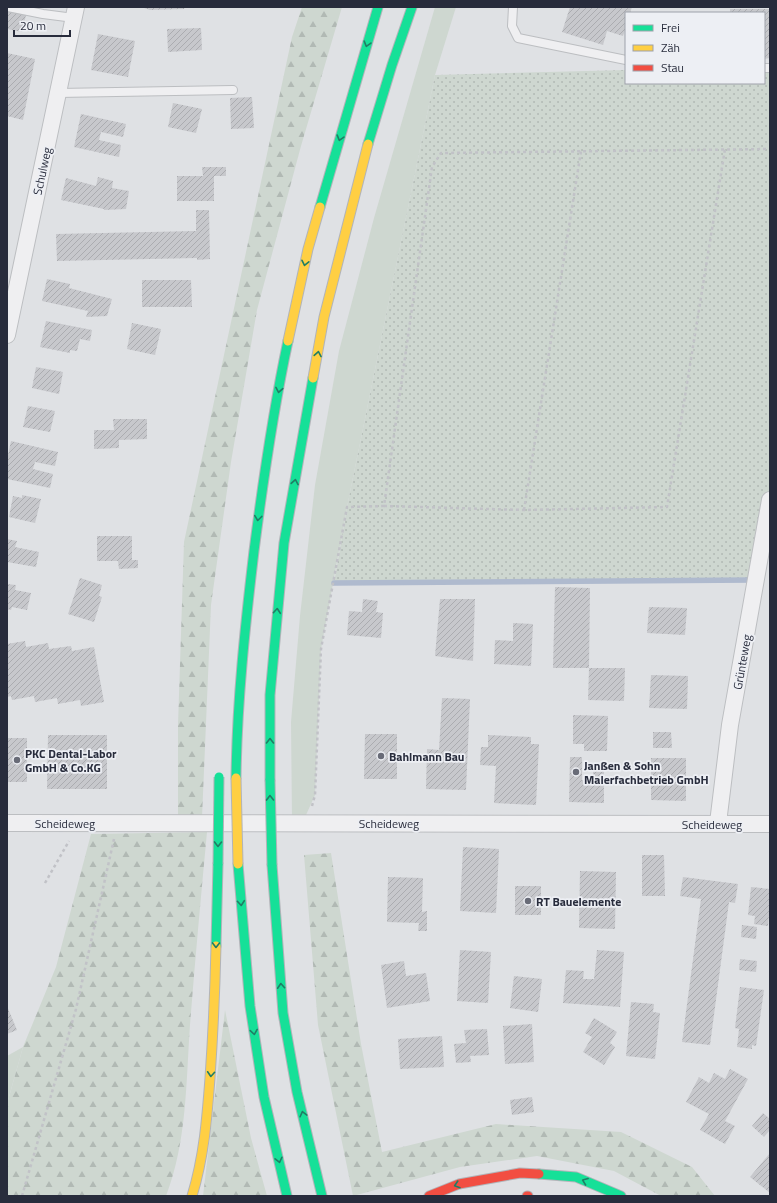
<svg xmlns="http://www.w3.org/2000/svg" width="777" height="1203" viewBox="0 0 777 1203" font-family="'Titillium Web',sans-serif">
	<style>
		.green { fill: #ced7d0 }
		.forest { fill: url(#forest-firs) }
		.garden { fill: url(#garden-dots) }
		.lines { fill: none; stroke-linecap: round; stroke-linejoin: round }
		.stream { stroke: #afbace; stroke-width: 5.5 }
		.building { fill: url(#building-hatch) }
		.lane-casing { stroke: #bcbec1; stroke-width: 10 }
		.street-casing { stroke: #bcbec1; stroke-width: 18 }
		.fast-casing { stroke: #b2b4b9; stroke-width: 11 }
		.slow-casing { stroke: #b2b4b9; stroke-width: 11 }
		.jam-casing { stroke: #b2b4b9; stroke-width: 11 }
		.path { stroke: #c1c2c7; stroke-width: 2.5; stroke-dasharray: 3 3; stroke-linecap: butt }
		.lane { stroke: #efeff1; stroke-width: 8 }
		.street { stroke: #efeff1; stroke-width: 16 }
		.fast { stroke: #16e098; stroke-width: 9 }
		.slow { stroke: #ffcf43; stroke-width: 9 }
		.jam { stroke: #f24e42; stroke-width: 9 }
		.fast-bridge-casing { stroke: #b2b4b9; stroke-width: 11; stroke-linecap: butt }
		.slow-bridge-casing { stroke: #b2b4b9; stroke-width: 11; stroke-linecap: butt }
		.fast-bridge { stroke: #16e098; stroke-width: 9 }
		.slow-bridge { stroke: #ffcf43; stroke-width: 9 }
		.oneway { stroke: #207d65 }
		.poi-dot { fill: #686b77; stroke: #edeff4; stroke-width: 1.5 }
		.labels { text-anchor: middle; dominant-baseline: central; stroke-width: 3.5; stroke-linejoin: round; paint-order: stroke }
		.street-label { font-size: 12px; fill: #282c3c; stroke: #edeff4 }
		.poi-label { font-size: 12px; font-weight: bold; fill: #282c3c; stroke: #edeff4; text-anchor: start }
	</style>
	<defs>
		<pattern id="forest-firs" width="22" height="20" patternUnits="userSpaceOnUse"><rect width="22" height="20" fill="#ced7d0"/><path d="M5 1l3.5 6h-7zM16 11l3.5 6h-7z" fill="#b1b9b4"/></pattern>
		<pattern id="garden-dots" width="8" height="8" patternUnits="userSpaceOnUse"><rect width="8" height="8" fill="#ced7d0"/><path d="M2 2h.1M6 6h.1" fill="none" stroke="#b1b9b4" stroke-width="1.8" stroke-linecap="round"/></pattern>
		<pattern id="building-hatch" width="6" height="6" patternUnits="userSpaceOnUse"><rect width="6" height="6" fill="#c7c8cc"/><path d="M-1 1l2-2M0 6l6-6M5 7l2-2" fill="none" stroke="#abacb0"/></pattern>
	</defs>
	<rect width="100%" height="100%" fill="#dfe1e4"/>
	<g class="green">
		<path d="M435 7H456L435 75 347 507 321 649 315 795 306 815 292 820 291 722 300 616 315 485 339 351 374 218Z"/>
		<path d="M23 1047 7 1104V1056Z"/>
	</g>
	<g class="forest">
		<path d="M302 7H342L301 146 257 310 231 462 211 605 202 818 178 816V725L184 542 292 37Z"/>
		<path d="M207 832C201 896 195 961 190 1025 186 1082 187 1142 166 1196H7V1104L23 1047 56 967 91 834Z"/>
		<path d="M331 853 361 1044 382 1152 496 1124 621 1132 692 1167 715 1196H661L614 1171 537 1156 460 1167 353 1196 318 1025 304 855Z"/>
		<path d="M225 1010 251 1138 267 1196H203Z"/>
	</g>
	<path class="garden" d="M770 66V500L757 580 334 583 347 507 435 75 626 70V83H764V67Z"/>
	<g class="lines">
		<path class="stream" d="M334 583 754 580"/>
	</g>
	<g class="building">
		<path d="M141 7H185L184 9 150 10Z"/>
		<path d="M570 7H632L630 13H626V27L623 36 607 31 603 45 562 32Z"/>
		<path d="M730 9H770V58L764 59V13H730Z"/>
		<path d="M7 11 26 15 22 32 7 29Z"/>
		<path d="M201 28 202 50 168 52 167 29Z"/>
		<path d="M98 34 135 41 128 77 91 70Z"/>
		<path d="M7 53 35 59 23 120 7 116Z"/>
		<path d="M252 97 254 128 231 129 230 98Z"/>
		<path d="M173 103 202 109 196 133 168 127Z"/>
		<path d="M81 114 126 124 123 137 101 132 99 140 121 145 119 157 74 147Z"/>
		<path d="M202 167H226V176H214V201H177V176H203Z"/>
		<path d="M98 177 113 181 112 188 129 191 126 209 104 210V209L61 200 66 178 96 186Z"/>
		<path d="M196 210H209L210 259 197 260V258L57 261 56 234 196 231Z"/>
		<path d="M47 279 70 284 69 288 112 299 107 316 86 317 88 311 42 301Z"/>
		<path d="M142 280H191L192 307H142Z"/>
		<path d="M46 321 92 330 90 341 80 339 77 351 70 350V353L40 347Z"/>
		<path d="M132 323 161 329 155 355 127 349Z"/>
		<path d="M36 367 63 372 59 394 32 388Z"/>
		<path d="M28 406 55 411 50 432 23 427Z"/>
		<path d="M113 419H147V439L119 440V448L94 449V430H114Z"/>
		<path d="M11 441 58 452 55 466 35 462 33 469 53 474 50 488 7 479V460Z"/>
		<path d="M22 495 41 499 35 523 9 517 13 496 22 498Z"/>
		<path d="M97 536H132V560H138V568L119 569 118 561H97Z"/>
		<path d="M7 539 17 541 15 547 39 552 36 567 7 562Z"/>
		<path d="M80 578 102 585 99 596 102 597 94 622 68 614Z"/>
		<path d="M7 584 16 585 15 590 31 593 27 610 12 607 11 610 7 609Z"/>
		<path d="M555 587 590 588 589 668H553Z"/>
		<path d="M363 599 378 601 376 612 383 613 381 638 347 635 349 611 362 612Z"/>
		<path d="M440 599H475L473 661 435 656Z"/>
		<path d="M649 607 687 608 685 635 647 633Z"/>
		<path d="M513 623 533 624 531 666 494 664 495 640 513 641Z"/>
		<path d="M25 641 26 647 48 643 49 649 71 646 72 651 94 647 104 702 81 706 80 700 58 704 57 698 35 702 34 696 12 700 11 696 7 697V644Z"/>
		<path d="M589 668H625L624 701 588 700Z"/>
		<path d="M651 675 688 676 687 709 649 708Z"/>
		<path d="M442 698 470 699 466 790 426 789 427 749 439 750Z"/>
		<path d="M573 715 608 716 607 751H584V744H573Z"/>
		<path d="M653 732H671L672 748H653Z"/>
		<path d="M365 734H397V779H364Z"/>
		<path d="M48 735H107V789H47Z"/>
		<path d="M488 735 531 737V744H539L536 805 494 803 496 766 480 765 481 747H488Z"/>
		<rect x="7" y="738" width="20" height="44"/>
		<path d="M570 757H582V780L593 781V763H604V803L569 802Z"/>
		<path d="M651 758H686V801L651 800Z"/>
		<path d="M463 847 499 849 496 913 460 911Z"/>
		<path d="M642 855H664L665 896H642Z"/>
		<path d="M580 871 616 872 615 929 579 928Z"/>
		<path d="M388 877 423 878 422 912 427 911V931H418L419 923 387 922Z"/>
		<path d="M683 877 738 884 735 903 729 902 710 1045 682 1042 701 899 680 896Z"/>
		<rect x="515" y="886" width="26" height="29"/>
		<path d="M751 887 770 889V905L768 926 754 924 755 916 748 915Z"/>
		<path d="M742 925 757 927 756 939 741 937Z"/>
		<path d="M460 950 491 952 488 1003 457 1001Z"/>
		<path d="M597 950 624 952 620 1007 563 1003 566 970 584 971 583 979H594Z"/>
		<path d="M740 959 757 961 756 972 739 970Z"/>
		<path d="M404 961 406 976 426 973 430 1001 387 1008 381 965Z"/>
		<path d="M514 976 542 979 538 1012 510 1008Z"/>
		<path d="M740 987 764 990 756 1046 752 1045V1049L737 1047 739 1029 735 1028Z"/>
		<path d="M631 1002 654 1004 653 1012 660 1013 655 1059 626 1056Z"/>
		<path d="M7 1006 17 1030 7 1034Z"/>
		<path d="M594 1018 617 1032 610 1043 615 1047 604 1065 583 1052 592 1037 585 1033Z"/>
		<path d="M532 1024 534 1062 505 1064 503 1026Z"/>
		<path d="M487 1029 489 1055 470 1056 471 1062 456 1063 454 1044 466 1043 464 1030Z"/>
		<path d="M442 1036 444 1067 400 1069 398 1039Z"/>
		<path d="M730 1069 748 1079 725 1121 735 1126 725 1144 700 1130 709 1114 686 1102 699 1077 709 1083 714 1073 725 1079Z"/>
		<path d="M532 1097 534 1112 512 1115 510 1100Z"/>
		<path d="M763 1113 770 1119V1130L764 1137 752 1126Z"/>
		<path d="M770 1153V1193L750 1177Z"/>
	</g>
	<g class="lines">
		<g class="lane-casing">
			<g id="lane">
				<path d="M8 7 43 14 74 18"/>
				<path d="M513 7 512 26 518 38 626 60"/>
				<path d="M764 68H770"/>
				<path d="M58 93 233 90"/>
			</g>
		</g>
		<g class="street-casing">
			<g id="street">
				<path d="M7 335 76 7"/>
				<path d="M7 823 770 824"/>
				<path d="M718 823 730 725 770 500"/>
			</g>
		</g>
		<g class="fast-casing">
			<g id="fast">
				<path d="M368 144 392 65 412 7"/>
				<path d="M320 207 378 7"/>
				<path d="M236 778C237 702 245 627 254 551 263 481 273 411 288 341"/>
				<path d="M270 780V695L284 543 313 378"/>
				<path d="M238 864 250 1006 264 1097 287 1196"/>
				<path d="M272 865 283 1013 297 1092 322 1196"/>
				<path d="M216 946 218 864"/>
				<path d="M539 1174 576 1177 621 1196"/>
			</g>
		</g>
		<g class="slow-casing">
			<g id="slow">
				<path d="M288 341 308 249 320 207"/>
				<path d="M313 378 324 317 368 144"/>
				<path d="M192 1196C204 1157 207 1118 210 1078 213 1034 215 990 216 946"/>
			</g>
		</g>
		<g class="jam-casing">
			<g id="jam">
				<path d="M429 1196 459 1184 520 1173 539 1174"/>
				<path d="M527 1196H528"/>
			</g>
		</g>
		<g class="path">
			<path d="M384 506 524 510 667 507 725 149"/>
			<path d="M524 510 581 151"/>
			<path d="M312 806 315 795 321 649 347 507 384 506 432 167 441 153 770 149"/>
			<path d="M45 883 69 841"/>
			<path d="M22 1196 76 1009 114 839"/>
		</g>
		<use href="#lane" class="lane"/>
		<use href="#street" class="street"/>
		<use href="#fast" class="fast"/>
		<use href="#slow" class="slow"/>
		<use href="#jam" class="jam"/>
		<g class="fast-bridge-casing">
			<g id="fast-bridge">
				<path d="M270 780 272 865"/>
				<path d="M218 864 219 777"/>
			</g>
		</g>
		<g class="slow-bridge-casing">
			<path id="slow-bridge" d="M236 778 238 864"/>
		</g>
		<use href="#fast-bridge" class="fast-bridge"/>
		<use href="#slow-bridge" class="slow-bridge"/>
	</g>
	<defs><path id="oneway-chevron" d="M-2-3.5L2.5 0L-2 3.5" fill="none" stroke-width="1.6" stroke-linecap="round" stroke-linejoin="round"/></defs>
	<g class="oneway">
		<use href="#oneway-chevron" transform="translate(367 44) rotate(106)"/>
		<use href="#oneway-chevron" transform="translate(340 138) rotate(106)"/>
		<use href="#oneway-chevron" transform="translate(305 263) rotate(102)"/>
		<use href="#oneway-chevron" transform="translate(318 354) rotate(-80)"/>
		<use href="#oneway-chevron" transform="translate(279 390) rotate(100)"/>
		<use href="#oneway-chevron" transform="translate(295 482) rotate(-80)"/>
		<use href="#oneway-chevron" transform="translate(258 518) rotate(97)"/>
		<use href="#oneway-chevron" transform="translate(277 611) rotate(-85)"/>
		<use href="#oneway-chevron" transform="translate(270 741) rotate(-90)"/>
		<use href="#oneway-chevron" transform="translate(270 798) rotate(-91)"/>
		<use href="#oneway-chevron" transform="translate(218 844) rotate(91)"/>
		<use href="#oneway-chevron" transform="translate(241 903) rotate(85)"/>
		<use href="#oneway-chevron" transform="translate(216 945) rotate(91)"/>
		<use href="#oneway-chevron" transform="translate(281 986) rotate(-94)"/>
		<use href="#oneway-chevron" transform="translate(254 1032) rotate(81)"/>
		<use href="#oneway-chevron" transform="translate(211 1074) rotate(94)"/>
		<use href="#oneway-chevron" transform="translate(303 1114) rotate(-104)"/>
		<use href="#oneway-chevron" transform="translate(279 1160) rotate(77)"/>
		<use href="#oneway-chevron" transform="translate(585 1181) rotate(-159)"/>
		<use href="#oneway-chevron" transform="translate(457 1185) rotate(162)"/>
	</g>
	<g class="poi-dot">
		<circle cx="381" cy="756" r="4"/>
		<circle cx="17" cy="760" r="4"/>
		<circle cx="576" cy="772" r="4"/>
		<circle cx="528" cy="901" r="4"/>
	</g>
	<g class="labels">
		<g class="street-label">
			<text transform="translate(42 171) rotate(-78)">Schulweg</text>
			<text transform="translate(742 662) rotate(-80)">Grünteweg</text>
			<text x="65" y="823">Scheideweg</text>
			<text x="389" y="823">Scheideweg</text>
			<text x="712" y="824">Scheideweg</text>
		</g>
		<g class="poi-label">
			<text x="25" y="753">PKC Dental-Labor<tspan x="25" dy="14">GmbH &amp; Co.KG</tspan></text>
			<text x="389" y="756">Bahlmann Bau</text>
			<text x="584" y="765">Janßen &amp; Sohn<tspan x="584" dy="14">Malerfachbetrieb GmbH</tspan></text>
			<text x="536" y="901">RT Bauelemente</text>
		</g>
	</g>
	<rect width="777" height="1203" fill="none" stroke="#282c3c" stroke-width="16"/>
	<rect x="625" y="12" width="140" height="72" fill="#edeff4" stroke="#9ea1aa"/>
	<rect x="633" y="25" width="20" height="6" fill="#16e098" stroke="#9ea1aa"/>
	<text x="661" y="32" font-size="12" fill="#282c3c">Frei</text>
	<rect x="633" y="45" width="20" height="6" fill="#ffcf43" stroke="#9ea1aa"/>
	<text x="661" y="52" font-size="12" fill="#282c3c">Zäh</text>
	<rect x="633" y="65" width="20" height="6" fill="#f24e42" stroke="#9ea1aa"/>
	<text x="661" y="72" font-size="12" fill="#282c3c">Stau</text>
	<path d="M14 30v6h56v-6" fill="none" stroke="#282c3c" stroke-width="2"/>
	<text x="20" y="30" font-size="12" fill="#282c3c" stroke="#edeff4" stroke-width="3" paint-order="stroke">20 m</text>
</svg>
